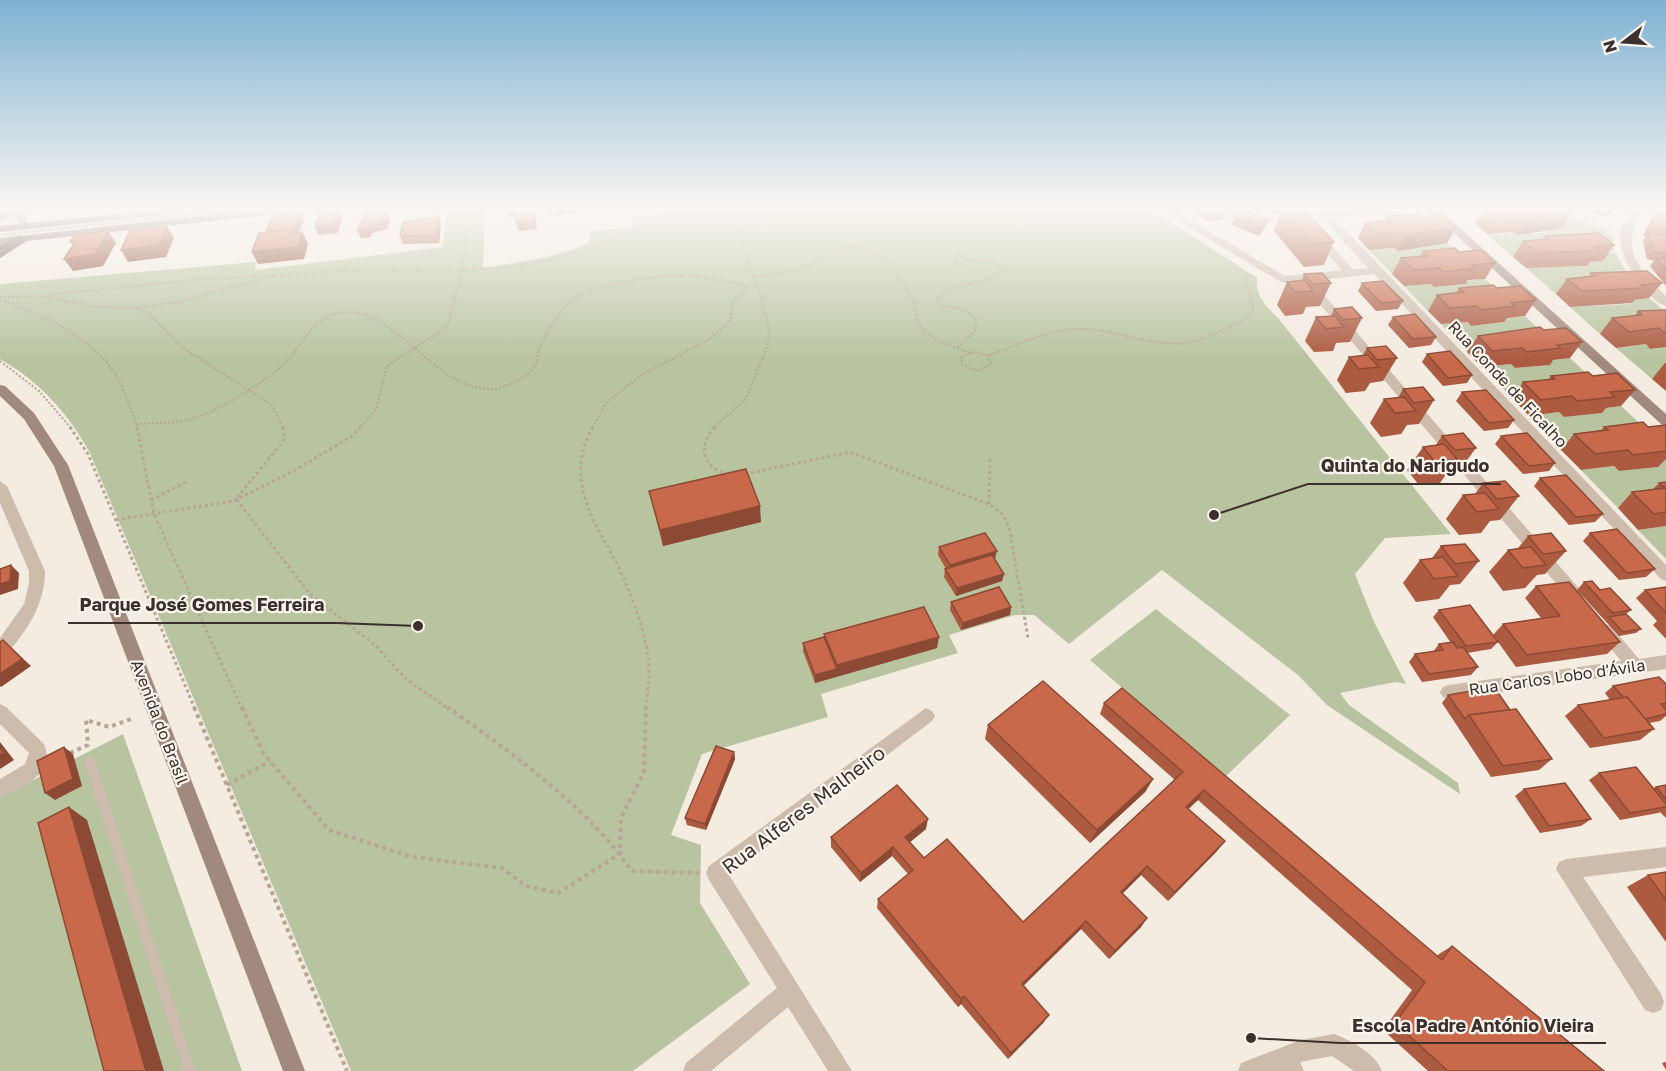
<svg xmlns="http://www.w3.org/2000/svg" width="1666" height="1071" viewBox="0 0 1666 1071" font-family="'Golos Text',sans-serif">
	<style>
		.green { fill: #b8c4a0 }
		.lines { fill: none; stroke-linecap: round; stroke-linejoin: round }
		.path-far2 { stroke: #b9a596; stroke-width: 2; stroke-dasharray: 2 2; stroke-linecap: butt }
		.path-far1 { stroke: #b9a596; stroke-width: 3; stroke-dasharray: 3 3; stroke-linecap: butt }
		.path { stroke: #b9a596; stroke-width: 4; stroke-dasharray: 4 4; stroke-linecap: butt }
		.lane-far1 { stroke: #cdbbac; stroke-width: 7 }
		.lane { stroke: #cdbbac; stroke-width: 11 }
		.street { fill: #cdbbac; fill-rule: evenodd }
		.secondary { fill: #a18a7d; fill-rule: evenodd }
		.primary { fill: #7d675c; fill-rule: evenodd }
		.highway { fill: #5c4a42; fill-rule: evenodd }
		.wall { fill: #ac5a40 }
		.shaded-wall { fill: #8c4a34 }
		.building { fill: #c8694b; stroke: #8c4a34; stroke-width: 1.5 }
		.labels { text-anchor: middle; dominant-baseline: central; stroke-width: 4.5; stroke-linejoin: round; paint-order: stroke }
		.street-label { font-size: 16px; fill: #3b302b; stroke: #fbf5ee }
		.near-street-label { font-size: 20px; fill: #3b302b; stroke: #fbf5ee }
		.leader { fill: none; stroke: #3b302b; stroke-width: 2 }
		.callout-dot { fill: #3b302b; stroke: #fbf5ee; stroke-width: 2 }
		.callout-label { font-size: 18px; text-anchor: middle; font-weight: bold; fill: #3b302b; stroke: #fbf5ee; stroke-width: 4.5; stroke-linejoin: round; paint-order: stroke }
	</style>
	<rect width="100%" height="100%" fill="#f4ebe1"/>
	<g class="green">
		<path d="M219 210H250L3 236 5 233Z"/>
		<path d="M447 210H485L483 268C520 262 555 258 589 243L590 231 632 227V216L690 210H1147L1167 219 1257 278C1255 296 1266 306 1278 318L1451 534 1385 538 1355 574 1374 622 1406 684 1395 682 1340 693 1349 705 1458 783 1460 794 1327 705 1298 675 1162 570 1069 644 1034 615H1015L949 635 958 653 821 694 828 717 702 754 671 835 701 845 700 903 750 984 633 1071H351L90 453C68 413 40 382 0 359V284L256 262 255 270 443 247Z"/>
		<path d="M1566 216 1596 226 1612 236 1614 251 1588 246 1615 253 1635 286 1556 294 1526 268 1586 266 1583 263 1602 261 1513 257 1487 234 1545 233 1542 230Z"/>
		<path d="M1447 243 1471 266 1392 274 1369 250 1394 248 1398 251Z"/>
		<path d="M1485 279 1510 302 1428 311 1404 286 1431 284 1435 287 1465 284 1463 281Z"/>
		<path d="M1649 298 1666 312 1629 331 1600 334 1570 307 1631 304 1629 301Z"/>
		<path d="M1525 316 1555 344 1467 352 1441 324 1468 322 1472 326 1503 322 1501 319Z"/>
		<path d="M1646 344 1651 349 1666 347V377L1652 379 1616 348Z"/>
		<path d="M1570 358 1604 390 1512 398 1482 367 1511 364 1516 368 1549 365 1546 361Z"/>
		<path d="M1621 406 1658 440 1561 450 1529 416 1559 412 1564 417 1601 413 1597 409Z"/>
		<path d="M1666 459V496L1649 504 1618 508 1581 470 1614 466 1619 471 1657 467 1652 460Z"/>
		<path d="M1666 526V559L1638 530Z"/>
		<path d="M1156 609 1290 715 1225 777 1090 660Z"/>
		<path d="M123 734 242 1071H0V797Z"/>
	</g>
	<g class="lines">
		<g class="path-far2">
			<path d="M467 210 463 269C495 269 528 266 559 258 607 244 684 201 732 218L760 294 768 324 769 342 746 399 713 428"/>
			<path d="M1124 210 1160 220"/>
			<path d="M727 214 788 210"/>
			<path d="M1566 215 1591 221 1612 233"/>
			<circle cx="961" cy="260" r="5"/>
			<path d="M753 277C771 274 791 273 808 266 822 260 834 249 850 247 879 245 903 277 913 301 917 310 915 320 921 327 933 342 954 346 970 353"/>
			<path d="M47 295 212 278 268 276"/>
			<path d="M0 297 41 296 97 307 136 308 150 315 183 348 272 405 283 428"/>
			<path d="M0 300C40 313 89 336 114 372 124 388 130 406 136 424"/>
			<path d="M136 308 179 302 273 276 350 270 463 269 447 327 387 366 376 410 359 428"/>
			<path d="M957 348 976 330V320L967 310 939 305 937 300C954 278 985 289 1003 269L992 261 968 260"/>
			<path d="M975 352 987 356 991 364 978 371 962 365 961 357Z"/>
			<path d="M987 356C1016 346 1045 331 1075 329 1113 327 1148 347 1185 343 1198 342 1209 336 1220 331 1234 325 1246 321 1254 308L1245 280 1251 274"/>
			<path d="M0 361 39 391 71 428"/>
			<path d="M136 424 137 428"/>
			<path d="M136 424C154 423 173 424 190 419 219 412 267 381 287 361 301 347 311 322 331 315 391 295 429 388 489 389 505 389 528 378 536 364 538 358 538 352 540 346 548 329 560 310 575 298 583 291 598 289 609 286 657 273 699 271 747 287L732 303 731 320 710 339 640 376 606 403 592 428"/>
		</g>
		<g class="path-far1">
			<path d="M70 427 88 454 195 709"/>
			<path d="M137 427 154 514 242 709"/>
			<path d="M283 427 284 440 236 499 310 594 376 646 406 679 449 709"/>
			<path d="M593 427C559 488 604 530 626 584 637 610 649 644 649 672 649 684 647 697 645 709"/>
			<path d="M715 427C698 445 701 467 727 474"/>
			<path d="M745 474 850 452 989 504 1001 513 1009 526 1028 638"/>
			<path d="M151 500 188 481"/>
			<path d="M989 504 990 459"/>
			<path d="M116 520 233 501 295 470 352 436 361 427"/>
		</g>
		<g class="path">
			<path d="M194 707 347 1071"/>
			<path d="M242 707 264 754 329 830 412 857 502 868 526 886 558 893 620 854 621 818 644 772 646 707"/>
			<path d="M447 707C510 751 588 808 632 871L699 873"/>
			<path d="M70 753 88 745 86 720 109 727 131 719"/>
			<path d="M227 785 270 761"/>
		</g>
		<path class="lane-far1" d="M1166 210 1283 279 1304 278"/>
		<path class="lane" d="M90 762 190 1071"/>
		<g class="street">
			<path d="M1245 210H1256L1262 216 1272 217 1353 210H1394L1389 213 1334 218 1666 565V581L1661 579 1374 274 1312 281 1582 592 1584 596 1582 600H1570L1298 278 1304 275 1342 270 1312 237 1317 234 1321 235 1353 269 1368 268 1323 219 1259 222Z"/>
			<path d="M1634 210H1644C1618 245 1637 269 1666 296V306C1646 300 1617 255 1620 234 1621 224 1628 217 1634 210Z"/>
			<path d="M0 481 7 486 45 571C45 605 27 630 6 655L0 657V638L24 604 29 583V571L0 503Z"/>
			<path d="M1605 624 1611 626 1639 659 1666 655V669L1449 699 1443 697 1440 692 1443 687 1449 685 1621 661 1597 631 1599 626Z"/>
			<path d="M0 704 6 707 44 744C57 773 21 789 0 797V779L25 764 29 753 0 724Z"/>
			<path d="M926 708 932 711 935 716 932 721 729 875 852 1071H828L788 1007 711 1071H683L686 1063 777 988 709 880 706 873 709 866Z"/>
			<path d="M1666 847V867L1583 877 1661 994 1664 1002 1661 1010 1653 1013 1645 1010 1556 869 1559 862 1566 859Z"/>
			<path d="M1334 1034C1352 1041 1375 1053 1382 1071H1354L1332 1056 1300 1062 1304 1071H1238L1241 1063 1301 1040Z"/>
		</g>
		<g class="secondary">
			<path d="M7 210H26L28 229H20L16 213 0 223V215Z"/>
			<path d="M1429 210H1440L1666 414V426L1661 424Z"/>
			<path d="M0 385 5 386 34 413 68 465 305 1071H283L54 466 24 419 0 396Z"/>
		</g>
		<g class="primary">
			<path d="M153 210H187L182 213 0 232V226Z"/>
			<path d="M259 210H292L287 213 0 244V238Z"/>
		</g>
		<path class="highway" d="M20 235 27 239 25 242 0 258V245Z"/>
	</g>
	<g class="wall">
		<path d="M1196 210H1227L1223 220 1205 221Z"/>
		<path d="M1262 210H1305L1334 242 1324 265 1304 267 1274 231 1281 212 1265 213Z"/>
		<path d="M1483 210H1569L1572 212 1562 228 1517 235 1513 232 1487 234 1475 223Z"/>
		<path d="M1585 210H1613L1606 217Z"/>
		<path d="M1660 210H1666V286L1650 266 1654 261 1647 259 1643 241 1646 236 1643 235 1651 220 1657 212H1658Z"/>
		<path d="M1386 216 1422 217 1456 228 1447 243 1398 251 1394 248 1369 250 1358 238 1365 223 1384 221Z"/>
		<path d="M1234 217 1268 220 1265 227 1259 236 1231 225Z"/>
		<path d="M441 224 439 243 403 244 400 236Z"/>
		<path d="M1546 236 1614 245 1603 261 1590 262 1587 266 1526 268 1513 257 1523 241 1543 239Z"/>
		<path d="M1423 251 1459 252 1495 263 1485 279 1468 280 1466 284 1434 287 1431 284 1404 286 1392 274 1401 258 1420 256Z"/>
		<path d="M1591 273 1662 283 1649 298 1635 300 1632 303 1570 307 1556 294 1567 279 1589 276Z"/>
		<path d="M1304 274 1331 283 1320 306 1306 307 1303 314 1285 316 1277 305 1287 282 1302 281Z"/>
		<path d="M1362 283 1403 301 1398 309 1376 311 1358 291Z"/>
		<path d="M1459 288H1497L1536 300 1525 316 1507 318 1504 322 1471 326 1468 322 1441 324 1428 311 1437 295 1456 293Z"/>
		<path d="M1334 309 1362 318 1350 342 1336 343 1333 351 1314 352 1305 341 1316 317 1331 316Z"/>
		<path d="M1666 310V347L1650 349 1646 344 1616 348 1600 334 1612 318 1635 315 1638 311Z"/>
		<path d="M1393 317 1436 337 1431 345 1409 348 1388 325Z"/>
		<path d="M1544 330 1582 342 1570 358 1553 360 1550 365 1515 368 1511 364 1482 367 1467 352 1478 336Z"/>
		<path d="M1367 348 1397 358 1383 381 1370 383 1365 391 1346 393 1337 380 1349 357 1363 355Z"/>
		<path d="M1427 354 1472 375 1467 383 1443 386 1422 362Z"/>
		<path d="M1665 363H1666V391L1652 379Z"/>
		<path d="M1551 376H1593L1635 390 1621 406 1606 408 1602 413 1564 417 1559 412 1529 416 1512 398 1523 382 1548 380Z"/>
		<path d="M1403 389 1434 400 1419 424 1407 425 1401 434 1381 437 1370 423 1384 399 1398 398Z"/>
		<path d="M1462 392 1514 420 1508 428 1484 431 1456 401Z"/>
		<path d="M1666 425V459L1658 467 1619 471 1614 466 1581 470 1561 450 1574 434 1601 430 1604 427H1648Z"/>
		<path d="M1442 436 1476 448 1459 471 1447 473 1440 483 1419 485 1407 470 1423 447 1436 445Z"/>
		<path d="M1501 436 1555 463 1549 471 1523 474 1495 444Z"/>
		<path d="M1540 478 1603 514 1595 522 1569 525 1534 486Z"/>
		<path d="M1666 482V526L1638 530 1618 508 1632 492 1652 490 1659 483Z"/>
		<path d="M1483 483 1519 496 1500 520 1490 521 1481 533 1459 535 1446 519 1463 495 1475 494Z"/>
		<path d="M649 491 761 522 663 546Z"/>
		<path d="M1590 533 1655 569 1646 577 1619 580 1583 541Z"/>
		<path d="M1528 536 1566 551 1545 574 1537 575 1525 588 1503 591 1489 572 1508 550 1518 548Z"/>
		<path d="M1441 546 1479 561 1460 584 1450 585 1439 599 1416 602 1403 583 1420 560 1432 558Z"/>
		<path d="M939 547 995 559 1002 581 956 596 944 577 945 569H946L938 555Z"/>
		<path d="M1584 582 1600 590 1631 610 1626 614 1641 629 1636 633 1619 636 1577 590Z"/>
		<path d="M1536 586 1620 642 1607 654 1516 667 1498 642 1491 649 1467 653 1478 667 1471 675 1422 682 1409 662 1415 654 1433 652 1439 644 1451 643 1433 617 1439 610 1493 635 1503 624 1541 618 1525 598Z"/>
		<path d="M1666 587V639L1653 625 1657 621 1636 598 1645 590Z"/>
		<path d="M951 602 1011 607 1010 615 961 630 950 610Z"/>
		<path d="M824 634 937 648 815 683 803 651V643L824 637Z"/>
		<path d="M1666 684V709H1665L1666 710V716L1660 721 1649 723 1654 729 1640 740 1590 748 1565 716 1578 705 1610 700 1605 693 1613 686Z"/>
		<path d="M1448 695 1510 710 1552 759 1539 770 1491 777 1442 703Z"/>
		<path d="M1104 703 1437 956 1439 954 1452 946 1604 1071H1428L1383 1030 1412 990 1198 800 1188 809 1217 851 1168 901 1141 875 1122 894 1147 918 1141 927 1109 959 1081 929 1023 986 1044 1022 1008 1059 961 1004 958 1007 877 908 878 899 908 874 892 856 860 882 831 847V837L926 829 910 842 924 858 1023 922 1175 780 1100 714Z"/>
		<path d="M988 725 1153 779 1145 792 1090 843 985 739Z"/>
		<path d="M734 752 735 759 706 830 687 825 685 818Z"/>
		<path d="M1599 773 1653 788 1656 787 1666 785V818L1660 812 1658 813 1620 820 1589 780Z"/>
		<path d="M1524 789 1591 819 1581 826 1540 833 1515 796Z"/>
		<path d="M1666 872V942L1627 887 1648 875Z"/>
		<path d="M1666 1062V1070L1662 1063Z"/>
	</g>
	<g class="shaded-wall">
		<path d="M506 210H516L517 216 508 217Z"/>
		<path d="M534 210H535L537 229 519 231 516 223Z"/>
		<path d="M548 210H579L555 216 554 213 549 214Z"/>
		<path d="M339 211 342 219 338 233 318 235 315 227Z"/>
		<path d="M387 212 390 220 387 229 372 233 371 237 361 238 357 230 369 225Z"/>
		<path d="M1572 212 1562 228 1517 235 1526 220Z"/>
		<path d="M301 213 304 221 296 237 270 240Z"/>
		<path d="M439 216 441 224 439 243 436 235Z"/>
		<path d="M1268 220 1265 227 1259 236 1262 228Z"/>
		<path d="M167 226 174 238 166 257 128 262 121 250Z"/>
		<path d="M1456 228 1447 243 1398 251 1406 235Z"/>
		<path d="M108 231 116 243 103 266 73 271 64 259Z"/>
		<path d="M302 232 308 244 304 259 258 264 252 252Z"/>
		<path d="M760 506 761 522 663 546 660 530Z"/>
		<path d="M997 551 995 559 949 573 950 565Z"/>
		<path d="M11 565 19 573 18 589 0 595V584Z"/>
		<path d="M1004 574 1002 581 956 596 957 588Z"/>
		<path d="M1011 607 1010 615 961 630 963 623Z"/>
		<path d="M939 637 937 648 815 683V675L837 669V665Z"/>
		<path d="M3 640 31 666 1 687 0 686V674Z"/>
		<path d="M0 742 14 760 0 769Z"/>
		<path d="M64 747 73 754 82 786 55 800 45 793Z"/>
		<path d="M734 752 735 759 706 830 705 824Z"/>
		<path d="M1153 779 1145 792 1090 843 1097 830Z"/>
		<path d="M1204 790 1198 800 1180 817 1186 807Z"/>
		<path d="M69 807 87 820 164 1071H146Z"/>
		<path d="M928 819 926 829 904 847 905 837Z"/>
		<path d="M1225 841 1217 851 1168 901 1175 892Z"/>
		<path d="M893 847 892 856 860 882 861 873Z"/>
		<path d="M1147 866 1141 875 1115 901 1121 892Z"/>
		<path d="M1147 918 1141 927 1109 959 1115 951Z"/>
		<path d="M1086 921 1081 929 1018 991 1022 984Z"/>
		<path d="M964 996 961 1004 958 1007 961 999Z"/>
		<path d="M1049 1015 1044 1022 1008 1059 1011 1053Z"/>
	</g>
	<g class="building">
		<path d="M515 210H534L535 221 516 223Z"/>
		<path d="M1284 210H1304L1334 242 1314 244Z"/>
		<path d="M1486 210H1569L1572 212 1526 220 1522 216 1496 219Z"/>
		<path d="M339 211 335 225 315 227 319 213Z"/>
		<path d="M387 212 383 222 369 225 368 229 357 230 365 214Z"/>
		<path d="M1246 212 1268 220 1262 228 1234 217Z"/>
		<path d="M1657 212 1666 215V232L1649 227Z"/>
		<path d="M301 213 292 230 266 232 271 219 275 218 277 214Z"/>
		<path d="M1418 214 1422 217 1442 215 1456 228 1406 235 1402 232 1377 234 1365 223 1391 220 1386 216Z"/>
		<path d="M439 216 436 235 400 236 403 222Z"/>
		<path d="M167 226 159 245 121 250 130 230Z"/>
		<path d="M292 230 291 234 302 232 298 247 252 252 259 233Z"/>
		<path d="M108 231 95 254 64 259 75 242H70L75 235Z"/>
		<path d="M1599 233 1614 245 1594 247 1598 251 1536 253 1523 241 1549 239 1546 236Z"/>
		<path d="M1648 233 1666 236V254L1653 251Z"/>
		<path d="M1455 248 1459 252 1481 250 1495 263 1472 265 1475 268 1443 272 1440 268 1413 270 1401 258 1428 256 1423 251Z"/>
		<path d="M1656 258 1666 259V270Z"/>
		<path d="M1647 271 1662 283 1641 285 1644 288 1582 291 1567 279 1595 276 1591 273Z"/>
		<path d="M1322 273 1331 283 1313 284 1304 274Z"/>
		<path d="M1305 280 1313 291 1295 292 1287 282Z"/>
		<path d="M1383 281 1403 301 1381 303 1362 283Z"/>
		<path d="M1493 285 1497 288 1520 286 1536 300 1511 303 1515 306 1481 310 1477 306 1450 308 1437 295 1464 292 1459 288Z"/>
		<path d="M1352 307 1362 318 1343 320 1334 309Z"/>
		<path d="M1666 310V332L1664 333 1659 328 1629 332 1612 318 1642 315 1638 311Z"/>
		<path d="M1415 314 1436 337 1413 339 1393 317Z"/>
		<path d="M1335 316 1344 327 1326 329 1316 317Z"/>
		<path d="M1540 327 1544 330 1566 328 1582 342 1557 345 1561 348 1527 352 1522 348 1492 351 1478 336Z"/>
		<path d="M1386 346 1397 358 1377 360 1367 348Z"/>
		<path d="M1450 351 1472 375 1448 378 1427 354Z"/>
		<path d="M1368 355 1379 367 1359 369 1349 357Z"/>
		<path d="M1588 372 1593 376 1617 373 1635 390 1610 392 1615 397 1577 401 1572 396 1541 400 1523 382 1555 379 1551 376Z"/>
		<path d="M1423 387 1434 400 1414 403 1403 389Z"/>
		<path d="M1486 390 1514 420 1489 423 1462 392Z"/>
		<path d="M1404 397 1416 411 1395 413 1384 399Z"/>
		<path d="M1643 422 1648 427 1666 425V451L1633 455 1628 450 1595 454 1574 434 1608 430 1604 427Z"/>
		<path d="M1463 433 1476 448 1455 450 1442 436Z"/>
		<path d="M1527 433 1555 463 1529 466 1501 436Z"/>
		<path d="M1444 444 1457 459 1435 462 1423 447Z"/>
		<path d="M746 469 760 506 660 530 649 491Z"/>
		<path d="M1566 475 1603 514 1576 517 1540 478Z"/>
		<path d="M1505 481 1519 496 1497 499 1483 483Z"/>
		<path d="M1666 482V512L1654 514 1632 492 1665 488 1659 483Z"/>
		<path d="M1485 493 1499 509 1477 512 1463 495Z"/>
		<path d="M1617 529 1655 569 1627 573 1590 533Z"/>
		<path d="M985 533 997 551 950 565 939 547Z"/>
		<path d="M1551 533 1566 551 1543 554 1528 536Z"/>
		<path d="M1465 544 1479 561 1455 564 1441 546Z"/>
		<path d="M1531 547 1546 565 1523 568 1508 550Z"/>
		<path d="M992 555 1004 574 957 588 945 569Z"/>
		<path d="M1443 557 1458 576 1434 579 1420 560Z"/>
		<path d="M11 565 10 581 0 584V569Z"/>
		<path d="M1592 581 1600 590 1610 588 1631 610 1613 613 1584 582Z"/>
		<path d="M1569 582 1620 642 1527 655 1503 624 1560 616 1536 586Z"/>
		<path d="M999 587 1011 607 963 623 951 602Z"/>
		<path d="M1666 587V613L1645 590Z"/>
		<path d="M1470 605 1498 642 1466 646 1439 610Z"/>
		<path d="M924 607 939 637 837 665 824 634Z"/>
		<path d="M1626 614 1641 629 1623 632 1609 617Z"/>
		<path d="M824 637 837 669 815 675 803 643Z"/>
		<path d="M3 640 22 659 0 674V642Z"/>
		<path d="M1453 642 1457 648 1463 647 1478 667 1429 674 1415 654 1443 650 1439 644Z"/>
		<path d="M1659 677 1666 684V703L1661 704 1666 710V714L1645 719 1627 697 1624 698 1613 686Z"/>
		<path d="M1043 681 1153 779 1097 830 988 725Z"/>
		<path d="M1494 687 1510 710 1469 715 1465 719 1448 695Z"/>
		<path d="M1122 688 1442 960 1452 946 1604 1071H1448L1395 1023 1425 982 1204 790 1186 807 1225 841 1175 892 1147 866 1121 892 1147 918 1115 951 1086 921 1022 984 1049 1015 1011 1053 964 996 961 999 878 899 913 870 893 847 861 873 831 837 897 785 928 819 905 837 924 858 947 839 1023 922 1183 772 1104 703Z"/>
		<path d="M1627 697 1654 729 1604 738 1578 705Z"/>
		<path d="M1516 709 1552 759 1503 766 1469 715Z"/>
		<path d="M716 746 734 752 705 824 685 818Z"/>
		<path d="M0 747 4 753 0 756Z"/>
		<path d="M64 747 73 779 45 793 37 761Z"/>
		<path d="M1636 767 1666 804V807L1630 813 1599 773Z"/>
		<path d="M1565 783 1591 819 1549 826 1524 789Z"/>
		<path d="M1666 785V799L1656 787Z"/>
		<path d="M69 807 146 1071H104L38 823Z"/>
		<path d="M1666 872V900L1648 875Z"/>
	</g>
	<linearGradient id="sky" x2="0" y2="1"><stop stop-color="#7eb2d2"/><stop offset="0.58" stop-color="#faf6f2"/><stop offset="1" stop-color="#faf6f2" stop-opacity="0"/></linearGradient>
	<rect width="1666" height="360" fill="url(#sky)"/>
	<g class="labels">
		<g class="street-label">
			<text transform="translate(1508 384) rotate(47)">Rua Conde de Ficalho</text>
			<text transform="translate(1557 677) rotate(-8)">Rua Carlos Lobo d'Ávila</text>
			<text transform="translate(160 722) rotate(69)">Avenida do Brasil</text>
		</g>
		<g class="near-street-label">
			<text transform="translate(803 809) rotate(-37)">Rua Alferes Malheiro</text>
		</g>
	</g>
	<path class="leader" d="M1214 515L1308 484H1501M418 626L337 623H68M1251 1038L1340 1043H1606"/>
	<g class="callout-dot">
		<circle cx="1214" cy="515" r="6"/>
		<circle cx="418" cy="626" r="6"/>
		<circle cx="1251" cy="1038" r="6"/>
	</g>
	<g class="callout-label">
		<text x="1405" y="472">Quinta do Narigudo</text>
		<text x="202" y="611">Parque José Gomes Ferreira</text>
		<text x="1473" y="1032">Escola Padre António Vieira</text>
	</g>
	<g transform="translate(1624 42) rotate(253)" stroke="#fbf5ee" stroke-width="4.5" paint-order="stroke">
	<path d="M0-4.5L10 22L0 15L-10 22Z" fill="#3b302b"/>
	<text y="-9" font-size="16" font-weight="bold" text-anchor="middle" fill="#3b302b">N</text>
	</g>
</svg>
